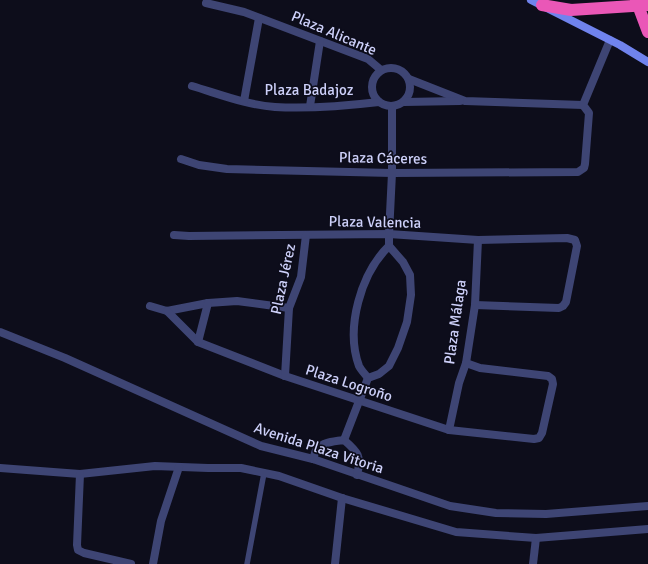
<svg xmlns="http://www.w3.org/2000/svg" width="648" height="564" viewBox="0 0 648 564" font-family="Signika,sans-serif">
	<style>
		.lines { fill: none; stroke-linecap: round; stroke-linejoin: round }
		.lane { stroke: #3e4574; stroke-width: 5.5 }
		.street { stroke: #3e4574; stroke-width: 8 }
		.secondary { stroke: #7083ed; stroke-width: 8 }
		.highway { stroke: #ea57b7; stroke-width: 12 }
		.labels { text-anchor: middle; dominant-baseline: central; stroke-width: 3.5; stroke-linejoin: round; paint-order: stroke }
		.street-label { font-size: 15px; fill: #cdd0f9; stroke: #0d0d1b }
	</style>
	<rect width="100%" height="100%" fill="#0d0d1b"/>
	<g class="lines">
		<path class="lane" d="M247 564 264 473"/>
		<g class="street">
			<path d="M206 3 244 12 368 59 381 70"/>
			<circle cx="391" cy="87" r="19"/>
			<path d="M409 79 465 101 583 105"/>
			<path d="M192 86C219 94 247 105 275 107 310 109 345 106 379 102"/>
			<path d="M244 101 259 18"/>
			<path d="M404 102 460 101"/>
			<path d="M310 106 320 41"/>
			<path d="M181 159 199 165 227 169 392 173 578 172 584 168 585 164 589 113 583 105 610 40"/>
			<path d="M174 235 189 236 389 234 478 240 567 238 575 240 577 246 566 302 563 306 559 308 475 305"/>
			<path d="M150 306 167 311 208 303 237 301 289 308"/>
			<path d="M167 311 198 342 285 376 449 430 534 439 539 438 542 433 553 384 552 379 548 376 480 368 466 363"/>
			<path d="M0 332 65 358 261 446 313 459 450 506 496 513 546 514 648 506"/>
			<path d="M198 342 208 303"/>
			<path d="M285 376 289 308 301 277 306 235"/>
			<path d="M368 378C365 374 361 370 359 366 345 328 361 273 389 246"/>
			<path d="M449 430 459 383 466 363 475 305 478 240"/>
			<path d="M344 440 368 378 379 374 389 366 398 348 407 322 411 295 410 275 403 262 389 246V234L392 173V106"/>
			<path d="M313 459C314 457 315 452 316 450 322 442 335 441 344 440 358 452 362 456 357 475"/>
			<path d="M0 468 80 474 155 466 208 468H241L279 476 342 498 456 532 536 538 648 529"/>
			<path d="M80 474 77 545 78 550 84 553 131 564"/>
			<path d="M153 564 161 521 179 467"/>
			<path d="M335 564 342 498"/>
			<path d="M533 564 536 538"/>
		</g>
		<path class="secondary" d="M531 0 620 45 648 62"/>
		<g class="highway">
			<path d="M636 0 648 32"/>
			<path d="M542 5 571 10 648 5"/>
		</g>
	</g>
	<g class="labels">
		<g class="street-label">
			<text transform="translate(334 33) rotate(23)">Plaza Alicante</text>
			<text x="309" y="90">Plaza Badajoz</text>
			<text transform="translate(383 158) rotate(1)">Plaza Cáceres</text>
			<text transform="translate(375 222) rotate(1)">Plaza Valencia</text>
			<text transform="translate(283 279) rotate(-78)">Plaza Jérez</text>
			<text transform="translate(455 322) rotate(-82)">Plaza Málaga</text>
			<text transform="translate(349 383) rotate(18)">Plaza Logroño</text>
			<text transform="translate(319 448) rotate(18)">Avenida Plaza Vitoria</text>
		</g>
	</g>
</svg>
